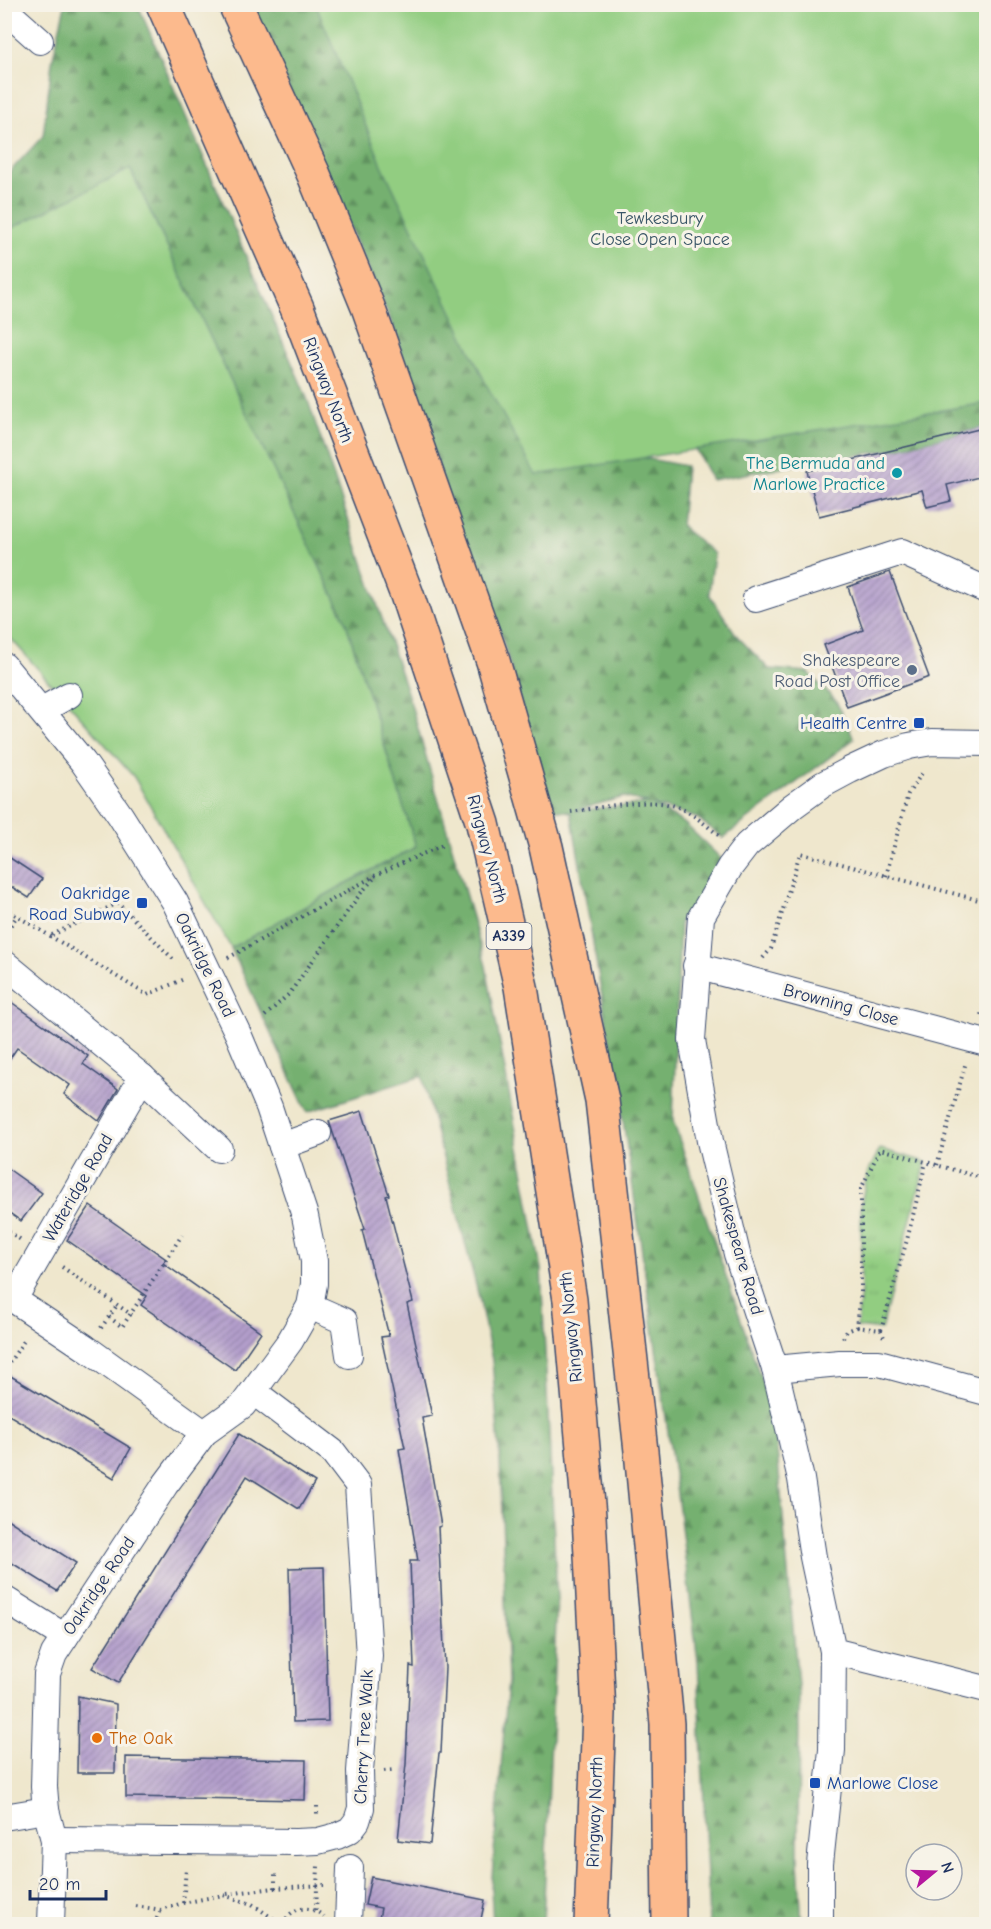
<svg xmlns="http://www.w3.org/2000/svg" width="991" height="1929" viewBox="0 0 991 1929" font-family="'Comic Neue',sans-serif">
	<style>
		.grass { fill: url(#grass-tufts); stroke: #567e70; stroke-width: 1.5 }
		.forest { fill: url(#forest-firs); stroke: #487066; stroke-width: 1.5; fill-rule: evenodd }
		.park { fill: #92cd81; stroke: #567e70; stroke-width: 1.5 }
		.building { fill: url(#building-hatch) }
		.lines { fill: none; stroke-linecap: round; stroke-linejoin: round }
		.minor-casing { stroke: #3b4b6f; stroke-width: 28 }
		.highway-casing { stroke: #3b4b6f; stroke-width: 36 }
		.path { stroke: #3b4b6f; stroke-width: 4; stroke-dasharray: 1.5 4.5; stroke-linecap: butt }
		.minor { stroke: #fff; stroke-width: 26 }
		.highway { stroke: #fcba8d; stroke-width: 33 }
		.culture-dot { fill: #0f9aa8; stroke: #f7f3e8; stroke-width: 2 }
		.service-dot { fill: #5c6f8a; stroke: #f7f3e8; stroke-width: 2 }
		.transit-dot { fill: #1a4fb4; stroke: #f7f3e8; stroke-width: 2 }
		.food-dot { fill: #e8710a; stroke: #f7f3e8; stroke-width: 2 }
		.labels { text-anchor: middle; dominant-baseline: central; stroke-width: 6; stroke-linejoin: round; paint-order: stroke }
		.shield { fill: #f7f3e8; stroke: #5d6a87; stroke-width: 1.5 }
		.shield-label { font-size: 16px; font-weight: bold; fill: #1b2f5e }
		.park-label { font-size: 18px; fill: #395667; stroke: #f7f3e8 }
		.street-label { font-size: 18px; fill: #1b2f5e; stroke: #f7f3e8 }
		.culture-label { font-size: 18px; fill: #0d838f; stroke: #f7f3e8; text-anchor: end }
		.service-label { font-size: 18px; fill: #4e5e75; stroke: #f7f3e8; text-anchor: end }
		.transit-label { font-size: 18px; fill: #164399; stroke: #f7f3e8; text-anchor: end }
		.food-label { font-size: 18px; fill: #c56008; stroke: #f7f3e8; text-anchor: start }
	</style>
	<defs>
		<pattern id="grass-tufts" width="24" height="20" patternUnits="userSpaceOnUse" patternTransform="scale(1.5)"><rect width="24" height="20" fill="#92cd81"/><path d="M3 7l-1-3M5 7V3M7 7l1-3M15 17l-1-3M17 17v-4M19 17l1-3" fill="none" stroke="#7db072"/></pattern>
		<pattern id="forest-firs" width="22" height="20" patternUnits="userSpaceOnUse" patternTransform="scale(1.5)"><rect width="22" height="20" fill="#75b06f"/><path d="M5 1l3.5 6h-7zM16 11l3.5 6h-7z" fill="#5f905e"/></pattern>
		<pattern id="building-hatch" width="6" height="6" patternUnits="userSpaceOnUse" patternTransform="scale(1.5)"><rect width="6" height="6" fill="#b49fcc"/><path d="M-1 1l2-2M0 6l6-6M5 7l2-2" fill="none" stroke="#9282a9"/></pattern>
	</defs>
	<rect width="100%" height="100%" fill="#f7f3e8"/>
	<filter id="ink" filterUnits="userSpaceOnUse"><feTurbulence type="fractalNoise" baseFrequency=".0167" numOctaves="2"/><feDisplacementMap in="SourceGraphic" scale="12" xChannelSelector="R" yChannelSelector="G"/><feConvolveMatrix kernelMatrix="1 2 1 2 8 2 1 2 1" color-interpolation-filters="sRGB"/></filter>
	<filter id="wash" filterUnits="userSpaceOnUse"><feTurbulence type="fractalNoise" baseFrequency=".008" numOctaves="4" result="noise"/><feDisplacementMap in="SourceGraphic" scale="24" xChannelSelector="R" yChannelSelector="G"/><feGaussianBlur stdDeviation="1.35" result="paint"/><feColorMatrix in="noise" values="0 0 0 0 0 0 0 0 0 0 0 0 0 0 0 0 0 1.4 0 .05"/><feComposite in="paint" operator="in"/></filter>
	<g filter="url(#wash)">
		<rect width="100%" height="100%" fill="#efe7cd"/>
		<path class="grass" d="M880 1149 926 1162 881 1330 857 1327 861 1292V1205L867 1174Z"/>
		<g class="forest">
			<path d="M65 5H138L307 398 411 704 486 966 541 1269 557 1599 543 1924H493L491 1889 508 1681 500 1459 492 1360 479 1297 422 1076 307 1112 231 948 345 884 416 847 345 620 130 169 5 232 4 178 43 136 52 62Z"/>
			<path d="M252 5H388L588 447 686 466 681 526 714 554 709 594 737 636 769 669 808 672 836 701 854 739 723 838 697 818 653 805 684 823 730 867 680 921 673 1121 774 1416 799 1696 798 1861 802 1924H709L698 1662 677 1494 624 1127 571 812 551 809 501 634 454 515 392 323ZM624 797 648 803 576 811V810Z"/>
			<path d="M986 393V427L891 450 806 463 712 480 691 441Z"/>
		</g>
		<g class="park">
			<path d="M316 5H986V403L536 475 487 386 382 165Z"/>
			<path d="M130 169 345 620 416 847 345 884 231 948 134 777 5 632 4 232Z"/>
		</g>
		<g id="blocks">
			<g class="building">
				<path d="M987 427V475L947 485 951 501 927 507 922 490 819 516 807 471Z"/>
				<path d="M890 572 929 677 847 707 824 645 863 630 848 587Z"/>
				<path d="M4 854 42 879 29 898 4 882Z"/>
				<path d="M4 997 88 1056 83 1064 118 1089 99 1121 64 1094 70 1085 17 1048 4 1067Z"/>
				<path d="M362 1111 389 1195 386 1196 413 1302 407 1304 432 1416 422 1418 441 1526 438 1527 445 1668 441 1753H439L430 1844 398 1840 406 1764 410 1666 414 1667 410 1561H418L399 1449 405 1448 381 1337 389 1336 362 1230 365 1229 329 1121Z"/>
				<path d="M4 1166 42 1193 21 1221 4 1209Z"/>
				<path d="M90 1206 166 1259 163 1263 261 1332 235 1370 141 1305 147 1296 67 1240Z"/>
				<path d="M4 1372 131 1448 114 1478 4 1412Z"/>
				<path d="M239 1434 315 1482 299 1509 247 1476 118 1683 92 1668Z"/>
				<path d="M4 1517 76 1563 57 1591 4 1558Z"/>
				<path d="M324 1567 328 1721 293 1722 289 1568Z"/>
				<path d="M78 1696 116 1704 115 1773H77Z"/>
				<path d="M126 1757 306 1760 305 1800 126 1797Z"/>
				<path d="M371 1877 485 1900 480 1924H378L381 1908 365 1905Z"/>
			</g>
		</g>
	</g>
	<g filter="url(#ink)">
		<use href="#blocks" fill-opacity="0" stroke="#3b4b6f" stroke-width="1.5"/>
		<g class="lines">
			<g class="minor-casing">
				<g id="minor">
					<path d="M4 9 40 41"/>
					<path d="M756 599 902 552 986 590"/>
					<path d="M4 666 83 762 120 815 175 902 239 1036 269 1107 305 1216 314 1261V1284L310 1306 290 1341 243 1405 204 1433 165 1485 54 1654 47 1674 44 1787 46 1810 54 1840 51 1924"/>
					<path d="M42 710 69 695"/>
					<path d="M4 963 142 1077 219 1149"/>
					<path d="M696 966 986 1043"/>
					<path d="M282 1146 318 1133"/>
					<path d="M4 1293 86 1348 204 1433"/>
					<path d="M14 1299 142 1077"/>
					<path d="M310 1306 344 1321 349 1355"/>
					<path d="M775 1369 840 1363H879L986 1392"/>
					<path d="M4 1599 65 1637"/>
					<path d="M833 1651 986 1689"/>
					<path d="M4 1817 46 1810"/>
					<path d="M54 1840 296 1842 318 1841 337 1836 350 1830 357 1821 361 1808 360 1771 369 1656 358 1485 333 1452 254 1392"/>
					<path d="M348 1924 350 1868"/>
					<path d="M820 1924V1864L832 1750 833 1651 813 1557 801 1479 775 1369 737 1254 710 1141 692 1040 701 917 730 867 747 845 793 806 822 785 850 770 884 754 909 746 932 742 986 743"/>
				</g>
			</g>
			<g class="highway-casing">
				<g id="highway">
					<path d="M163 4 297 308 407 595 483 824 521 987 570 1300 589 1516 599 1713 591 1924"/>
					<path d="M235 4 314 175 368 307 493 661 546 847 602 1100 641 1451 667 1724 669 1924"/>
				</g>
			</g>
			<g class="path">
				<path d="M571 812C598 808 649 797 675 806 692 812 707 826 722 838"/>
				<path d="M886 876 908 794 924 770"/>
				<path d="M4 908 147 995 184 979"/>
				<path d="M4 935 17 916"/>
				<path d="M52 935 118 903 173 959"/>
				<path d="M228 958 378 874 445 844"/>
				<path d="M763 958 771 949 800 853 986 902"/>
				<path d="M981 1015 986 999"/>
				<path d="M265 1016 289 994 360 894 376 876"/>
				<path d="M937 1165 966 1062"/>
				<path d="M4 1228 21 1240"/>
				<path d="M62 1267 132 1315"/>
				<path d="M109 1317 122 1327 182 1235"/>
				<path d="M857 1327 881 1330 885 1340"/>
				<path d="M101 1328 118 1304"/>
				<path d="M881 1330 907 1240 926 1162"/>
				<path d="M843 1338 847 1331 857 1327 861 1292V1189L880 1149 986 1179"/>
				<path d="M4 1363 8 1364 26 1338"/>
				<path d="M384 1771 395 1770"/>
				<path d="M317 1806V1817"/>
				<path d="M275 1888V1870"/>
				<path d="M227 1894 275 1888 324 1885"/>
				<path d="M183 1903 186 1869"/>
				<path d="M136 1906 161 1910 183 1903 223 1895 252 1904 281 1924"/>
				<path d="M316 1910 318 1866"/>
				<path d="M154 1924 161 1910"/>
				<path d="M284 1924C290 1906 311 1904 324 1917"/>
			</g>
			<use href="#minor" class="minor"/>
			<use href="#highway" class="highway"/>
		</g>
	</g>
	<circle class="culture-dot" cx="897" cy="473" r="6"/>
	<circle class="service-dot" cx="912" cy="670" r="6"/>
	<g class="transit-dot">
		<rect x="913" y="717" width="12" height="12" rx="3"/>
		<rect x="136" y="897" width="12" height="12" rx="3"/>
		<rect x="809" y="1777" width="12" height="12" rx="3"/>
	</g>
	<circle class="food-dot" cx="97" cy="1738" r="6"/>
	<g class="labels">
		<rect class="shield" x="486.5" y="923" width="45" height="26" rx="4.5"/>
		<g class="shield-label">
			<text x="509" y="936">A339</text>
		</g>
		<g class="park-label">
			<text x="660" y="218">Tewkesbury<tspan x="660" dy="21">Close Open Space</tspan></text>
		</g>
		<g class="street-label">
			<text transform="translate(328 390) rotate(69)">Ringway North</text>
			<text transform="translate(487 849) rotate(75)">Ringway North</text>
			<text transform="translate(205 965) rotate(64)">Oakridge Road</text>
			<text transform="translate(841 1005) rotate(15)">Browning Close</text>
			<text transform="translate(78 1188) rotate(-60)">Wateridge Road</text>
			<text transform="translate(738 1246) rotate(74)">Shakespeare Road</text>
			<text transform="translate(571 1327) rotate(-96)">Ringway North</text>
			<text transform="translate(99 1586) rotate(-56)">Oakridge Road</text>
			<text transform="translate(364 1737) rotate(-87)">Cherry Tree Walk</text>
			<text transform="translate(595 1812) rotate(-88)">Ringway North</text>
		</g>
		<g class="culture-label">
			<text x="885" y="463">The Bermuda and<tspan x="885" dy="21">Marlowe Practice</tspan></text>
		</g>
		<g class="service-label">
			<text x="900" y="660">Shakespeare<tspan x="900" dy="21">Road Post Office</tspan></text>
		</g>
		<g class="transit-label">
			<text x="907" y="723">Health Centre</text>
			<text x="130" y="893">Oakridge<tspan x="130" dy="21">Road Subway</tspan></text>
			<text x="827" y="1783" text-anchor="start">Marlowe Close</text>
		</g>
		<g class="food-label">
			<text x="109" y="1738">The Oak</text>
		</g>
	</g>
	<rect width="991" height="1929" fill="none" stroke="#f7f3e8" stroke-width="24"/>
	<g transform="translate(934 1872) rotate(71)"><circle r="28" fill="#f7f3e8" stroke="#9fa5b1" stroke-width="1.5"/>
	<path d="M0-4.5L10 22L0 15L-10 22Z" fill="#b5179e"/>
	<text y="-9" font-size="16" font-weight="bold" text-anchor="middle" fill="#1b2f5e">N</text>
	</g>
	<path d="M30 1890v9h76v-9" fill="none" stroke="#1b2f5e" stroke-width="3"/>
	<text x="39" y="1890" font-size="18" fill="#1b2f5e" stroke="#f7f3e8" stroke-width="4.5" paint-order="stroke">20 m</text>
</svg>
